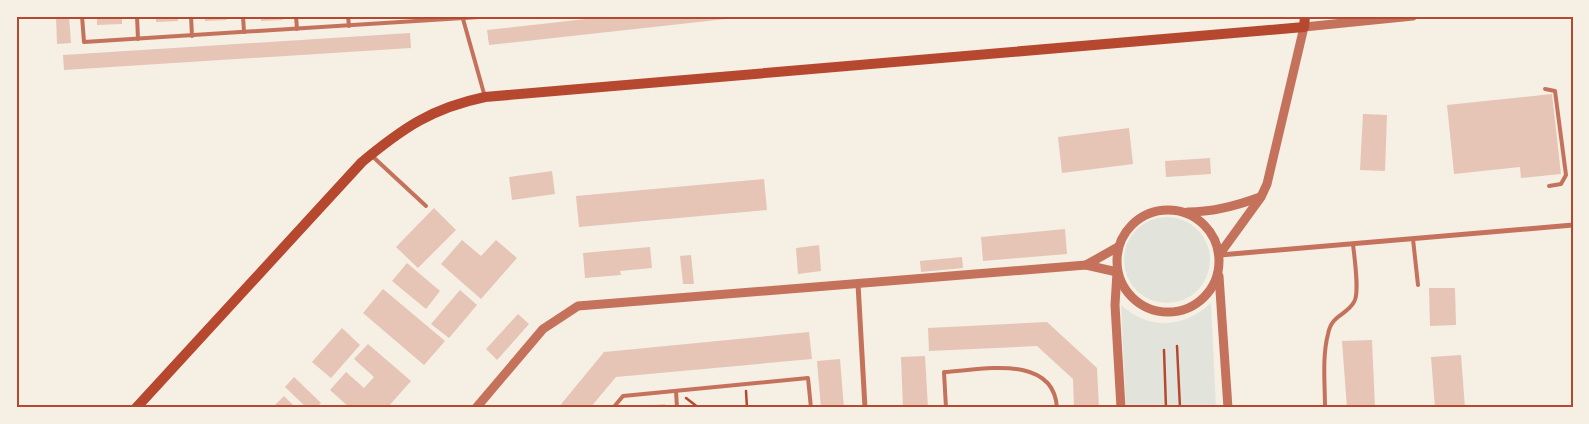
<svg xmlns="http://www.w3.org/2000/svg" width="1589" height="424" viewBox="0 0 1589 424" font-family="'Source Sans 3',sans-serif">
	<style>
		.green { fill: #e2e4dc }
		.building { fill: #e6c5b7 }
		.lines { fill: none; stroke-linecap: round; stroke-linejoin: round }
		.path { stroke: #b5482f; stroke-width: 2.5 }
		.service { stroke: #c5725c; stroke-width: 4 }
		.minor { stroke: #c5725c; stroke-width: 5 }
		.tertiary { stroke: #c5725c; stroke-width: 9 }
		.secondary { stroke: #b5482f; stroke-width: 10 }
		.neatline { fill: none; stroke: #b5482f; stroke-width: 2 }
	</style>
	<rect width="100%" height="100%" fill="#f6efe4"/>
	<g class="green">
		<circle cx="1167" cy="260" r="43"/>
		<path d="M1211 303 1216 408H1126L1121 305C1150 331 1184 328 1211 303Z"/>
	</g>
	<g class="building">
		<path d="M56 16H69L71 43 57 44Z"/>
		<path d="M97 16H122V24L97 25Z"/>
		<path d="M156 16H178V21L156 22Z"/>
		<path d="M205 16H227V20L205 21Z"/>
		<path d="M261 16H283V20L261 21Z"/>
		<path d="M613 16 735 18 489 45 487 30Z"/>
		<path d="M410 33 411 48 64 70 63 55Z"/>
		<path d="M1552 94 1561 174 1521 178 1520 167 1454 174 1447 105Z"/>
		<path d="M1363 114 1387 115 1385 171 1360 170Z"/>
		<path d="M1129 128 1133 164 1062 173 1058 137Z"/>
		<path d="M1210 158 1211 174 1166 177 1165 161Z"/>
		<path d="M552 171 555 194 512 200 509 177Z"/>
		<path d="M764 179 767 210 579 227 576 196Z"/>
		<path d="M434 208 456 230 418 268 396 247Z"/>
		<path d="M1065 229 1067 254 983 261 981 237Z"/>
		<path d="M462 240 481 256 496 240 517 258 481 299 441 264Z"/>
		<path d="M819 245 821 271 798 274 796 248Z"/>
		<path d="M650 247 652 268 620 271 621 275 585 278 583 253Z"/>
		<path d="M691 255 694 284H683L680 256Z"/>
		<path d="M962 257 963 268 921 272 920 261Z"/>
		<path d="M407 263 440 291 426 309 392 281Z"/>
		<path d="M1429 288H1455L1456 325 1430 326Z"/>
		<path d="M383 289 445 341 424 365 363 313Z"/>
		<path d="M460 290 477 305 449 338 431 324Z"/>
		<path d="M518 314 529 324 497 360 486 349Z"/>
		<path d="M1047 322 1097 368 1099 408H1074L1073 379 1037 346 929 351 928 328Z"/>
		<path d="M342 328 360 345 331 378 312 362Z"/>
		<path d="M809 332 812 359 616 377 590 408H558L604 352Z"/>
		<path d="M1372 340 1375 408H1347L1342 341Z"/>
		<path d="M368 344 411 381 387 408H350L330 390 346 372 364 388 374 377 354 359Z"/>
		<path d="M1461 355 1465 408H1435L1431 357Z"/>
		<path d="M925 356 928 408H903L901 357Z"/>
		<path d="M840 359 844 408H821L817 361Z"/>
		<path d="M294 377 321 403 316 408H307L285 387Z"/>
		<path d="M284 396 296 408H278L275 405Z"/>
		<path d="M665 404V408H641V406Z"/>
	</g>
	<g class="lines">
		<g class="path">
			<path d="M1177 346 1180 408"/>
			<path d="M1164 350 1166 408"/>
			<path d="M746 391 747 408"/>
			<path d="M686 398 699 408"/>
		</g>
		<g class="service">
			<path d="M82 16 84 42 495 16"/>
			<path d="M137 16 138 39"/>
			<path d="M191 16 192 36"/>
			<path d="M243 16 244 32"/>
			<path d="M296 16 297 29"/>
			<path d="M348 16 349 26"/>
			<path d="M463 19 485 97"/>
			<path d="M1545 89 1555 91 1566 175 1561 184 1549 186"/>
			<path d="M371 155 426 206"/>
			<path d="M1413 239 1418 285"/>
			<path d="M676 391 677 408"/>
			<path d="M613 408 623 396 808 378 811 408"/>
			<path d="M946 408 944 372C981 370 1054 353 1057 408"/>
			<path d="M1325 408C1325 384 1322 357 1328 334 1332 314 1346 316 1354 302 1360 293 1354 255 1353 244"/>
		</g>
		<g class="minor">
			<path d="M1220 255 1573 225"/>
			<path d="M858 284 865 408"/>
		</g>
		<g class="tertiary">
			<circle cx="1168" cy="261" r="51"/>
			<path d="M1188 212C1214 212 1236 206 1260 197"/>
			<path d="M1219 255 1261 197 1267 184 1304 27 1413 16"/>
			<path d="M1086 265 1118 247"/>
			<path d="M1219 276 1228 408"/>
			<path d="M476 408 543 329 578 306 1086 265 1117 272 1115 305 1121 408"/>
		</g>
		<path class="secondary" d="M136 408 362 162C403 128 432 108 485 97L1304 27 1305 16"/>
	</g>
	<rect width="1589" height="424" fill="none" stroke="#f6efe4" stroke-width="35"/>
	<rect x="18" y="18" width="1554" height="388" class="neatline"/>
</svg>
